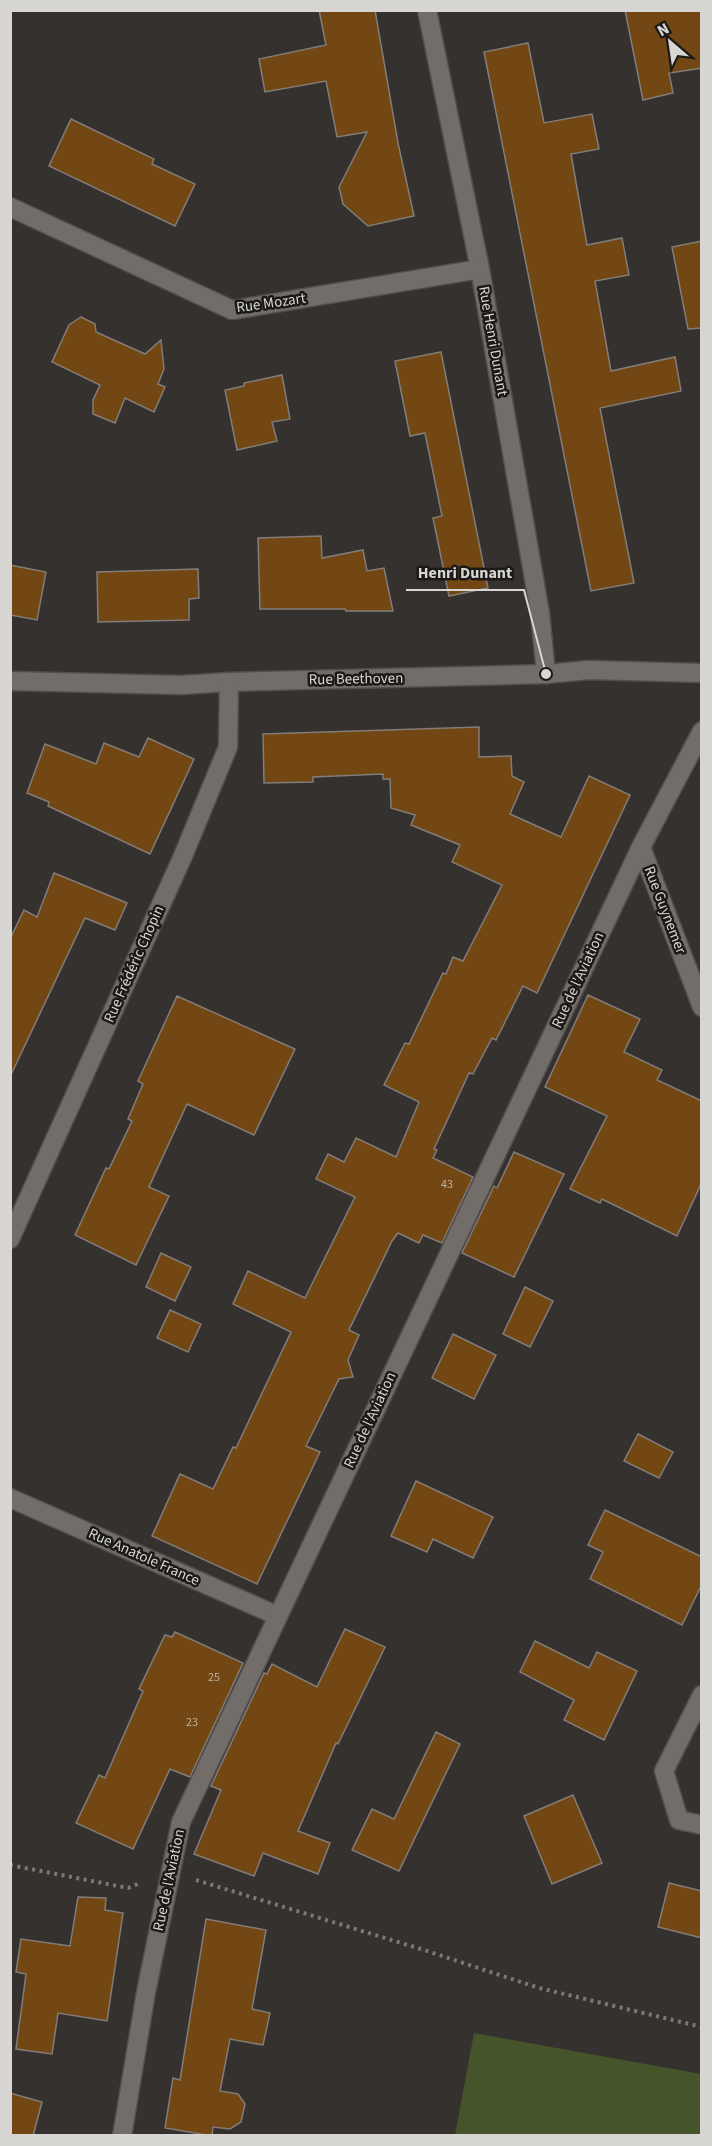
<svg xmlns="http://www.w3.org/2000/svg" width="712" height="2146" viewBox="0 0 712 2146" font-family="'Source Sans 3',sans-serif">
	<style>
		.pitch { fill: #45542a }
		.building { fill: #724713; stroke: #827d79; stroke-width: 1.5 }
		.lines { fill: none; stroke-linecap: round; stroke-linejoin: round }
		.minor-casing { stroke: #514e4b; stroke-width: 21 }
		.path { stroke: #7b7875; stroke-width: 4; stroke-dasharray: 3 4.5; stroke-linecap: butt }
		.minor { stroke: #726d69; stroke-width: 18 }
		.labels { text-anchor: middle; dominant-baseline: central; stroke-width: 5; stroke-linejoin: round; paint-order: stroke }
		.number-label { font-size: 12px; fill: #beb2a3 }
		.street-label { font-size: 15px; fill: #d8d6d3; stroke: #1c1a18 }
		.leader { fill: none; stroke: #d8d6d3; stroke-width: 2 }
		.callout-dot { fill: #d8d6d3; stroke: #1c1a18; stroke-width: 2 }
		.callout-label { font-size: 16px; text-anchor: middle; font-weight: bold; fill: #d8d6d3; stroke: #1c1a18; stroke-width: 5; stroke-linejoin: round; paint-order: stroke }
	</style>
	<rect width="100%" height="100%" fill="#35312e"/>
	<path class="pitch" d="M474 2033 701 2074V2135H455Z"/>
	<g class="building">
		<path d="M319 10H375L398 143 414 216 368 226 343 204 339 187 367 132 337 137 326 81 265 92 259 59 326 45Z"/>
		<path d="M625 10H702V68L669 73 673 93 643 100Z"/>
		<path d="M528 43 544 123 592 114 599 149 571 154 587 245 622 238 629 275 595 281 611 371 675 357 681 391 600 408 634 583 591 591 484 52Z"/>
		<path d="M71 119 154 159 152 164 195 184 175 226 49 166Z"/>
		<path d="M702 241V328L688 329 672 247Z"/>
		<path d="M81 317 95 324 96 332 145 354 161 340 164 369 158 384 165 387 154 412 125 398 115 423 93 414V400L100 385 52 362 69 325Z"/>
		<path d="M441 352 488 588 449 596 433 518 442 516 425 433 410 436 395 361Z"/>
		<path d="M282 375 290 419 272 422 277 441 237 450 225 390 244 386V383Z"/>
		<path d="M321 536 322 558 363 550 367 571 384 568 393 611H346L345 609H260L258 538Z"/>
		<path d="M10 565 46 572 37 620 10 615Z"/>
		<path d="M198 569 199 598 189 599V620L98 622 97 572Z"/>
		<path d="M479 727V757L511 756 512 776 524 782 510 814 561 837 589 776 630 795 537 993 523 986 496 1040 492 1038 473 1074 469 1073 434 1149 437 1150 433 1158 473 1177 442 1243 423 1235 419 1243 398 1233 392 1241 349 1330 359 1335 348 1360 353 1377 339 1379 306 1446 320 1452 257 1584 152 1536 180 1474 213 1489 233 1447 236 1448 291 1332 233 1304 248 1271 305 1298 355 1197 316 1179 328 1154 344 1162 356 1138 396 1157 419 1102 384 1085 405 1043 409 1044 443 973 446 974 453 957 463 961 502 885 452 862 460 845 411 825 415 815 391 808 390 779H383V774L313 777V782L264 783 263 734Z"/>
		<path d="M148 738 194 759 150 854 48 806 49 802 27 793 45 744 96 764 104 743 139 757Z"/>
		<path d="M54 873 127 903 115 930 85 918 10 1077V939L24 910 37 917Z"/>
		<path d="M588 995 640 1019 624 1052 662 1070 657 1080 702 1101V1182L677 1236 602 1199 600 1203 570 1189 607 1116 545 1087Z"/>
		<path d="M177 996 295 1049 254 1135 187 1104 149 1187 169 1196 136 1265 75 1235 106 1168 109 1169 132 1121 128 1119 143 1084 138 1081Z"/>
		<path d="M514 1152 564 1174 514 1277 462 1253 494 1186 497 1188Z"/>
		<path d="M161 1253 191 1267 175 1301 146 1287Z"/>
		<path d="M525 1287 553 1301 530 1347 503 1334Z"/>
		<path d="M170 1310 201 1324 188 1352 157 1338Z"/>
		<path d="M453 1334 496 1355 474 1399 432 1378Z"/>
		<path d="M638 1434 673 1452 659 1478 624 1461Z"/>
		<path d="M416 1481 493 1517 473 1558 433 1539 427 1552 391 1536Z"/>
		<path d="M605 1510 702 1557V1584L682 1625 590 1579 603 1552 588 1545Z"/>
		<path d="M345 1629 385 1647 338 1744 336 1743 298 1831 330 1843 318 1874 263 1853 254 1876 194 1854 221 1790 211 1786 264 1673 267 1674 272 1664 317 1687Z"/>
		<path d="M175 1632 243 1663 190 1777 170 1769 133 1849 76 1823 99 1775 105 1778 143 1691 139 1689 165 1635 172 1637Z"/>
		<path d="M535 1641 589 1668 597 1652 637 1671 604 1740 564 1720 574 1700 520 1672Z"/>
		<path d="M436 1732 460 1744 399 1871 352 1850 372 1809 394 1819Z"/>
		<path d="M573 1795 602 1863 552 1884 524 1816Z"/>
		<path d="M669 1883 702 1891V1938L658 1927Z"/>
		<path d="M78 1897 106 1898 105 1910 123 1913 107 2021 58 2013 52 2054 16 2049 26 1974 16 1972 21 1939 70 1946Z"/>
		<path d="M206 1919 266 1930 252 2009 270 2013 263 2045 230 2039 220 2091 238 2094 245 2104 241 2122 230 2129 213 2127 212 2136 165 2128 173 2078 180 2080Z"/>
		<path d="M10 2093 42 2102 33 2136H10Z"/>
	</g>
	<g class="lines">
		<g class="minor-casing">
			<g id="minor">
				<path d="M427 10 480 269 540 613 546 674"/>
				<path d="M10 207 232 310 480 269"/>
				<path d="M10 681 181 685 229 682 546 674 589 670 702 673"/>
				<path d="M641 847 702 1007"/>
				<path d="M10 1239 183 856 228 747 229 682"/>
				<path d="M10 1498 278 1616"/>
				<path d="M702 1695 664 1771 679 1820 702 1825"/>
				<path d="M122 2136 146 1992 181 1822 641 847 702 731"/>
			</g>
		</g>
		<g class="path">
			<path d="M10 1865 128 1888 140 1883"/>
			<path d="M196 1880 424 1950 539 1988 702 2027"/>
		</g>
		<use href="#minor" class="minor"/>
	</g>
	<g class="labels">
		<g class="number-label">
			<text x="447" y="1184">43</text>
			<text x="214" y="1677">25</text>
			<text x="192" y="1722">23</text>
		</g>
		<g class="street-label">
			<text transform="translate(271 303) rotate(-8)">Rue Mozart</text>
			<text transform="translate(493 341) rotate(80)">Rue Henri Dunant</text>
			<text transform="translate(356 679) rotate(-1)">Rue Beethoven</text>
			<text transform="translate(665 910) rotate(69)">Rue Guynemer</text>
			<text transform="translate(134 964) rotate(-66)">Rue Frédéric Chopin</text>
			<text transform="translate(578 980) rotate(-65)">Rue de l'Aviation</text>
			<text transform="translate(370 1420) rotate(-65)">Rue de l'Aviation</text>
			<text transform="translate(144 1557) rotate(24)">Rue Anatole France</text>
			<text transform="translate(169 1880) rotate(-78)">Rue de l'Aviation</text>
		</g>
	</g>
	<path class="leader" d="M546 674L524 590H406"/>
	<circle class="callout-dot" cx="546" cy="674" r="6"/>
	<g class="callout-label">
		<text x="465" y="578">Henri Dunant</text>
	</g>
	<rect width="712" height="2146" fill="none" stroke="#d8d6d3" stroke-width="24"/>
	<g transform="translate(670 42) rotate(331)" stroke="#1c1a18" stroke-width="4.5" paint-order="stroke">
	<path d="M0-4.5L10 22L0 15L-10 22Z" fill="#d8d6d3"/>
	<text y="-9" font-size="16" font-weight="bold" text-anchor="middle" fill="#d8d6d3">N</text>
	</g>
</svg>
